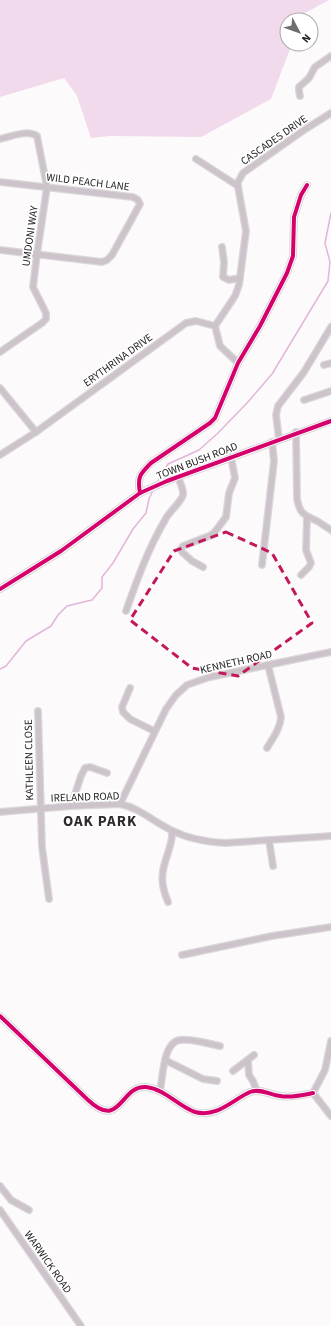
<svg xmlns="http://www.w3.org/2000/svg" width="331" height="1326" viewBox="0 0 331 1326" font-family="'Source Sans 3',sans-serif">
	<style>
		.green { fill: #f2daed }
		.lines { fill: none; stroke-linecap: round; stroke-linejoin: round }
		.stream { stroke: #e2b5d9; stroke-width: 1.5 }
		.minor-casing { stroke: #dad8da; stroke-width: 8 }
		.minor { stroke: #cdc3ca; stroke-width: 5.5 }
		.cycleway-casing { stroke: #fff; stroke-width: 6 }
		.cycleway { stroke: #d6006c; stroke-width: 4 }
		.marked { fill: none; stroke: #c2185b; stroke-width: 3; stroke-dasharray: 8 5; stroke-linejoin: round }
		.labels { text-anchor: middle; dominant-baseline: central; stroke-width: 3.5; stroke-linejoin: round; paint-order: stroke }
		.street-label { font-size: 11px; fill: #262325; stroke: #fff }
		.district-label { font-size: 15px; font-weight: bold; letter-spacing: 1px; fill: #302a2f; stroke: #fff }
	</style>
	<rect width="100%" height="100%" fill="#fdfafc"/>
	<path class="green" d="M0 0H329L303 14 301 20H287V44H292L271 99 201 137 110 136 91 138 77 96 64 78 0 97Z"/>
	<g class="lines">
		<g class="stream">
			<path d="M157 483 168 464 199 450 217 434 247 403 272 374 328 281 330 262 325 243 331 213"/>
			<path d="M0 669 6 666 26 641 51 626 58 615 67 606 92 600 102 588V577L113 563 133 529 146 513 149 499 154 488"/>
		</g>
		<g class="minor-casing">
			<g id="minor">
				<path d="M300 96 299 91V87L309 78 315 67 331 56"/>
				<path d="M0 139C10 137 28 129 37 136L47 187 37 254 33 287 46 313V319L42 323 0 352"/>
				<path d="M196 159 238 186"/>
				<path d="M0 182 133 197 138 200 140 204 112 255 107 260 102 262 0 250"/>
				<path d="M222 247 224 262 223 277 229 280 240 278"/>
				<path d="M215 326 235 296 239 285 246 231 238 187V182L243 173 304 130 331 113"/>
				<path d="M324 365 331 363"/>
				<path d="M0 388 36 432"/>
				<path d="M304 400 331 391"/>
				<path d="M296 432 297 499C300 515 305 515 317 521 322 524 326 527 331 530"/>
				<path d="M279 439 276 415 278 406 304 372 331 327"/>
				<path d="M0 455 36 432 186 323 196 321 215 326 220 346 238 363"/>
				<path d="M140 493C137 477 140 474 151 463L210 423 215 418 238 363 260 326 287 273 293 256 294 217 301 195 307 185"/>
				<path d="M262 565 274 461 272 442"/>
				<path d="M203 567 192 561 182 552 181 549 183 546 209 536 214 533 226 517 229 493 235 478 231 457"/>
				<path d="M301 575 309 567 311 563 306 550 307 517"/>
				<path d="M0 589 61 551 140 493 167 481 331 421"/>
				<path d="M126 611C137 580 148 549 165 520 168 513 182 501 183 495 184 490 180 483 178 477"/>
				<path d="M130 688 122 707 123 712 130 719 154 731"/>
				<path d="M38 711 42 847 49 899"/>
				<path d="M267 748C273 738 280 729 281 717L268 665"/>
				<path d="M120 804 166 709 176 695 187 685 198 681 210 677 331 652"/>
				<path d="M71 806 81 776 85 768 90 767 107 773"/>
				<path d="M0 812 71 806 120 804C140 808 155 823 173 831 189 839 208 842 225 843L331 836"/>
				<path d="M269 840 273 866"/>
				<path d="M168 902C160 883 161 872 168 853 170 845 173 839 172 831"/>
				<path d="M182 955 272 936 331 927"/>
				<path d="M0 1016 88 1100C121 1131 120 1085 146 1087 165 1089 178 1106 195 1112 217 1118 232 1100 250 1092 260 1088 271 1095 280 1096 291 1098 303 1095 313 1093"/>
				<path d="M331 1041 325 1070 313 1093 331 1116"/>
				<path d="M165 1060 203 1079 217 1081"/>
				<path d="M248 1061 249 1075 253 1081 257 1091"/>
				<path d="M233 1071 254 1055"/>
				<path d="M160 1091C163 1077 163 1042 180 1040 191 1038 209 1044 220 1046"/>
				<path d="M0 1186 11 1200 29 1210"/>
				<path d="M0 1210 81 1326"/>
			</g>
		</g>
		<use href="#minor" class="minor"/>
		<g class="cycleway-casing">
			<g id="cycleway">
				<path d="M140 493C137 477 140 474 151 463L210 423 215 418 238 363 260 326 287 273 293 256 294 217 301 195 307 185"/>
				<path d="M0 589 61 551 140 493 167 481 331 421"/>
				<path d="M0 1016 88 1100C121 1131 120 1085 146 1087 165 1089 178 1106 195 1112 217 1118 232 1100 250 1092 260 1088 271 1095 280 1096 291 1098 303 1095 313 1093"/>
			</g>
		</g>
		<use href="#cycleway" class="cycleway"/>
	</g>
	<path class="marked" d="M226 532 272 553 312 623 238 676 192 668 130 620 174 551Z"/>
	<g class="labels">
		<g class="street-label">
			<text transform="translate(274 140) rotate(-35)">CASCADES DRIVE</text>
			<text transform="translate(88 182) rotate(7)">WILD PEACH LANE</text>
			<text transform="translate(30 236) rotate(-82)">UMDONI WAY</text>
			<text transform="translate(118 360) rotate(-36)">ERYTHRINA DRIVE</text>
			<text transform="translate(197 461) rotate(-21)">TOWN BUSH ROAD</text>
			<text transform="translate(236 662) rotate(-13)">KENNETH ROAD</text>
			<text transform="translate(29 760) rotate(-91)">KATHLEEN CLOSE</text>
			<text transform="translate(85 797) rotate(-2)">IRELAND ROAD</text>
			<text transform="translate(48 1262) rotate(55)">WARWICK ROAD</text>
		</g>
		<g class="district-label">
			<text x="100" y="821">OAK PARK</text>
		</g>
	</g>
	<g transform="translate(299 32) rotate(131)"><circle r="19" fill="#ffffff" stroke="#a8a7a8"/>
	<path d="M0-3L7 15L0 10L-7 15Z" fill="#716e70"/>
	<text y="-6" font-size="11" font-weight="bold" text-anchor="middle" fill="#262325">N</text>
	</g>
</svg>
